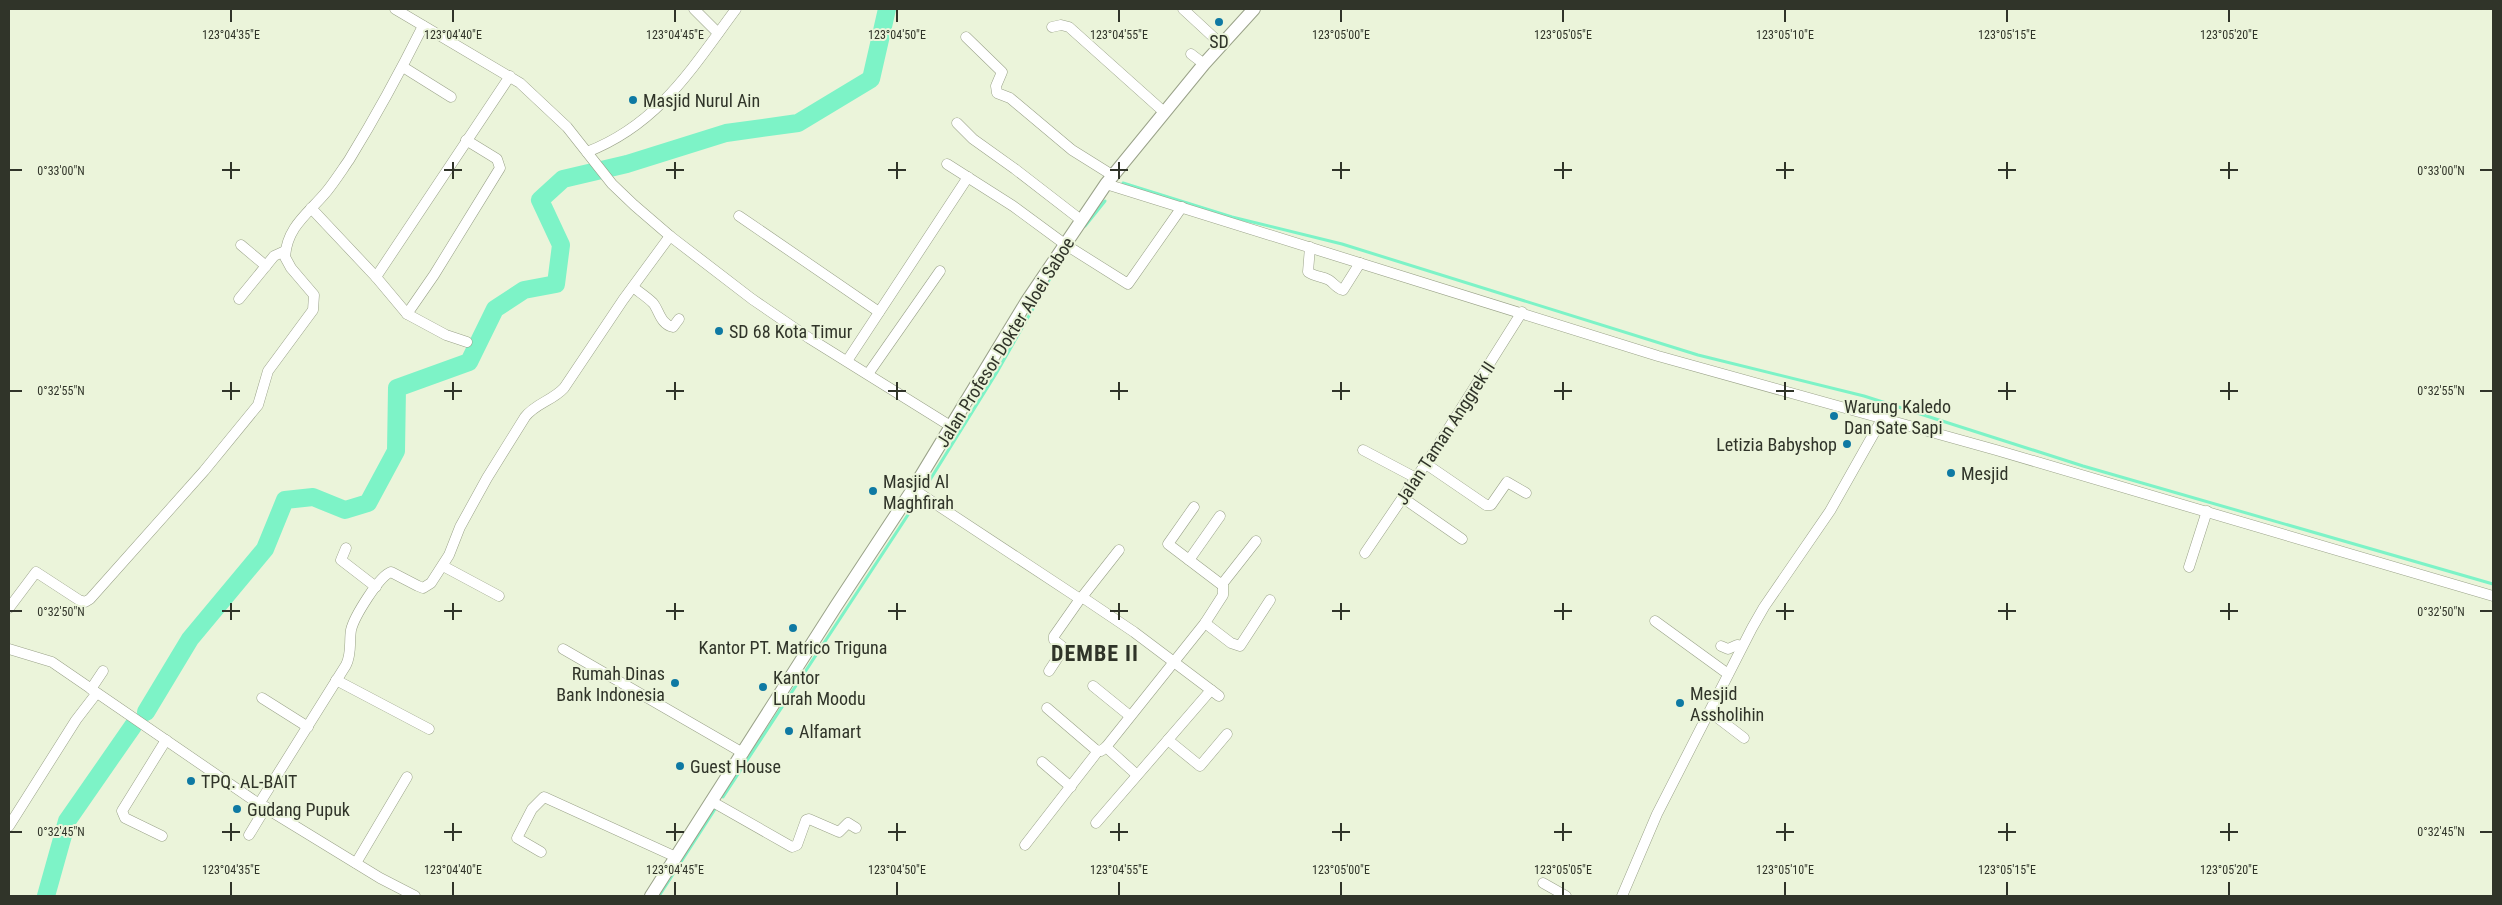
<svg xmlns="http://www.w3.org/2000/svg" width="2502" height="905" viewBox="0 0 2502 905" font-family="'Roboto Condensed',sans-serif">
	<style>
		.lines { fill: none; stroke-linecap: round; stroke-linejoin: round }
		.stream { stroke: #7df3c7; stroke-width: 3 }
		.river { stroke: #7df3c7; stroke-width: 18 }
		.minor-casing { stroke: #9aa289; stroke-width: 11 }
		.tertiary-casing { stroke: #9aa289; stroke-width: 14 }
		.minor { stroke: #fff; stroke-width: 10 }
		.tertiary { stroke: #fff; stroke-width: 12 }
		.ticks { fill: none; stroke: #303429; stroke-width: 2 }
		.poi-dot { fill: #0e79a3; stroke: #ebf4da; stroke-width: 2 }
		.labels { text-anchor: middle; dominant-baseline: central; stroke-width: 4; stroke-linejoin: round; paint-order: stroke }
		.poi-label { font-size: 18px; fill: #303429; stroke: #ebf4da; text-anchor: start }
		.street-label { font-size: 18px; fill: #303429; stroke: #ebf4da }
		.district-label { font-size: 22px; font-weight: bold; letter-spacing: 1px; fill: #303429; stroke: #ebf4da }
		.ticks-label { font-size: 12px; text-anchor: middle; fill: #303429; stroke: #ebf4da; stroke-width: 4; stroke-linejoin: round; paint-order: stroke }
	</style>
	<rect width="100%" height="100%" fill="#ebf4da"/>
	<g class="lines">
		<g class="stream">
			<path d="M1123 183 1232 217 1342 244 1698 355 1864 396 2083 466 2493 584"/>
			<path d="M1085 226 1105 201"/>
			<path d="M928 483 997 372 1052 275"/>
			<path d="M723 797 919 498"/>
			<path d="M659 896 717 806"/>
		</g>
		<g class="river">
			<path d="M146 712 190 639 265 549 285 500 313 497 345 510 368 503 396 451 397 388 469 362 495 309 524 290 556 284 561 245 540 200 563 179 627 164 726 133 798 123 871 79 887 9"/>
			<path d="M46 896 67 821 133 726"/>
		</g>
		<g class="minor-casing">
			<g id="minor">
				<path d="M395 9 520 83 567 127 612 184 634 205 670 236 752 299 809 338 952 427"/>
				<path d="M694 9 718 33"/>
				<path d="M1183 9 1222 45"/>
				<path d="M1052 27 1061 25 1069 27 1164 112"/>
				<path d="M966 37 1002 72 996 86 997 93 1010 98 1072 150 1112 175"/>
				<path d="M1191 54 1204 64"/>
				<path d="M403 67 451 97"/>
				<path d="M957 123 973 139 1015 169 1081 220"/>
				<path d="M587 152C659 124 692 68 736 9"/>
				<path d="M947 164 1013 206 1066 245 1128 284 1182 207"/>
				<path d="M1106 184 1658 356 1996 450 2493 596"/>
				<path d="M311 208 376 277"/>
				<path d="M739 216 879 312"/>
				<path d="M241 245 266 266"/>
				<path d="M1310 247 1308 272C1315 277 1322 276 1329 280 1334 283 1336 288 1343 290L1360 263"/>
				<path d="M633 287C639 292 647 297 653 303 659 310 660 324 673 327L679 319"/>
				<path d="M239 299 274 256 285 251"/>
				<path d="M407 314 434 275 500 168 497 159 466 140"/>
				<path d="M467 342 446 335 407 314 376 277 510 76"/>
				<path d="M847 361 968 177"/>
				<path d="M868 374 940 271"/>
				<path d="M1363 450 1416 478"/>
				<path d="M1426 464 1486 505H1491L1507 482 1526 493"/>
				<path d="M913 489 1080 599 1082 597 1134 632 1219 696"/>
				<path d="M1403 498 1462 539"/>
				<path d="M1194 507 1168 544 1222 585"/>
				<path d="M346 548 341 560 376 587"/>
				<path d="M1365 553 1435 450 1522 312"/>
				<path d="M1189 560 1220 516"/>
				<path d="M443 566 499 596"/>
				<path d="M2189 567 2207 511"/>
				<path d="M1082 597 1119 550"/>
				<path d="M9 608 36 572 79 600 85 602 90 599 204 471 258 405 268 371 313 310 314 295 291 268 285 257C287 226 309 213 327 191 335 181 342 170 349 160 376 116 400 72 423 26"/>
				<path d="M1655 621 1728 674"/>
				<path d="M1205 623 1231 643 1240 646 1270 600"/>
				<path d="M1721 646 1728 649 1737 645 1742 646"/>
				<path d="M9 649 52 662 259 804 380 878 415 896"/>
				<path d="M563 649 743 753"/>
				<path d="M1049 671 1064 648 1054 640V636L1080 599"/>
				<path d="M336 680 429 729"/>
				<path d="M1093 686 1130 716"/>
				<path d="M91 689 103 671"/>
				<path d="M262 698 308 727"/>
				<path d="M1047 708 1096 750 1101 751 1106 747 1205 623 1223 595V583L1256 541"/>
				<path d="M1710 712 1744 738"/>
				<path d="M1168 740 1200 766 1227 734"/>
				<path d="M1106 747 1137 775"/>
				<path d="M1042 762 1071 787"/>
				<path d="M711 801 792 847 797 845 806 820 809 819 839 832 848 823 856 828"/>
				<path d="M259 804 346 665C352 653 349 642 351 630 354 617 379 576 391 572L418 586 423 588 431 583 449 555 460 527 487 478 525 417C536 403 552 401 564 388L623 300 670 236"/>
				<path d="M1096 823 1211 690"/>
				<path d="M9 826 76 720 96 694"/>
				<path d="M249 835 266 807"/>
				<path d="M162 836 125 818 122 811 166 740"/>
				<path d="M1025 845 1098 751"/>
				<path d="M541 852 517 838 532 809 544 797 676 857"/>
				<path d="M356 863 407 777"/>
				<path d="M1543 883 1566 896"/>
				<path d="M1622 896 1657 814 1752 628 1764 607 1830 511 1882 419"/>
			</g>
		</g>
		<g class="tertiary-casing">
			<path id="tertiary" d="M651 896 836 606 913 489 1027 301 1106 184 1204 64 1254 9"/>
		</g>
		<use href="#minor" class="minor"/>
		<use href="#tertiary" class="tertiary"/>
	</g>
	<path class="ticks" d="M231 10V22M453 10V22M675 10V22M897 10V22M1119 10V22M1341 10V22M1563 10V22M1785 10V22M2007 10V22M2229 10V22M231 162V179M453 162V179M675 162V179M897 162V179M1119 162V179M1341 162V179M1563 162V179M1785 162V179M2007 162V179M2229 162V179M10 170H22M222 170H240M444 170H462M666 170H684M888 170H906M1110 170H1128M1332 170H1350M1554 170H1572M1776 170H1794M1998 170H2016M2220 170H2238M2480 170H2492M231 382V400M453 382V400M675 382V400M897 382V400M1119 382V400M1341 382V400M1563 382V400M1785 382V400M2007 382V400M2229 382V400M10 391H22M222 391H240M444 391H462M666 391H684M888 391H906M1110 391H1128M1332 391H1350M1554 391H1572M1776 391H1794M1998 391H2016M2220 391H2238M2480 391H2492M231 603V620M453 603V620M675 603V620M897 603V620M1119 603V620M1341 603V620M1563 603V620M1785 603V620M2007 603V620M2229 603V620M10 611H22M222 611H240M444 611H462M666 611H684M888 611H906M1110 611H1128M1332 611H1350M1554 611H1572M1776 611H1794M1998 611H2016M2220 611H2238M2480 611H2492M231 823V841M453 823V841M675 823V841M897 823V841M1119 823V841M1341 823V841M1563 823V841M1785 823V841M2007 823V841M2229 823V841M10 832H22M222 832H240M444 832H462M666 832H684M888 832H906M1110 832H1128M1332 832H1350M1554 832H1572M1776 832H1794M1998 832H2016M2220 832H2238M2480 832H2492M231 882V895M453 882V895M675 882V895M897 882V895M1119 882V895M1341 882V895M1563 882V895M1785 882V895M2007 882V895M2229 882V895"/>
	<g class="poi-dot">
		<circle cx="1219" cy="22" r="5"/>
		<circle cx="633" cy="100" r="5"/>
		<circle cx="719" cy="331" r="5"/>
		<circle cx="1834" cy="416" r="5"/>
		<circle cx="1847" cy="444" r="5"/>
		<circle cx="1951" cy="473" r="5"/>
		<circle cx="873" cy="491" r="5"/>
		<circle cx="793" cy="628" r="5"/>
		<circle cx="675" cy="683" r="5"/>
		<circle cx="763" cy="687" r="5"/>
		<circle cx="1680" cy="703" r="5"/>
		<circle cx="789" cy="731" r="5"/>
		<circle cx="680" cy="766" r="5"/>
		<circle cx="191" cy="781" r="5"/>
		<circle cx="237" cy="809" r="5"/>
	</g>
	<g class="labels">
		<g class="poi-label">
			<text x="1219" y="41" text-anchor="middle">SD</text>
			<text x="643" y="100">Masjid Nurul Ain</text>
			<text x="729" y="331">SD 68 Kota Timur</text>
			<text x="1844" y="406">Warung Kaledo<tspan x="1844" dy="21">Dan Sate Sapi</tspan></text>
			<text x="1837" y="444" text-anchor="end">Letizia Babyshop</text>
			<text x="1961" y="473">Mesjid</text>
			<text x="883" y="481">Masjid Al<tspan x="883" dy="21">Maghfirah</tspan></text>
			<text x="793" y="647" text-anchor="middle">Kantor PT. Matrico Triguna</text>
			<text x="665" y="673" text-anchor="end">Rumah Dinas<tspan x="665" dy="21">Bank Indonesia</tspan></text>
			<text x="773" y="677">Kantor<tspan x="773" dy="21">Lurah Moodu</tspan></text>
			<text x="1690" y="693">Mesjid<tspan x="1690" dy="21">Assholihin</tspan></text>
			<text x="799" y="731">Alfamart</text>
			<text x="690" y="766">Guest House</text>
			<text x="201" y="781">TPQ. AL-BAIT</text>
			<text x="247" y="809">Gudang Pupuk</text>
		</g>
		<g class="street-label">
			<text transform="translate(1005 342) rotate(-58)">Jalan Profesor Dokter Aloei Saboe</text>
			<text transform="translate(1445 433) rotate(-57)">Jalan Taman Anggrek II</text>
		</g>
		<g class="district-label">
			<text x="1095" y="653">DEMBE II</text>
		</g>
	</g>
	<g class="ticks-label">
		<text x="231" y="39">123°04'35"E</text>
		<text x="453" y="39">123°04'40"E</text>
		<text x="675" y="39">123°04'45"E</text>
		<text x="897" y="39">123°04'50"E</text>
		<text x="1119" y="39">123°04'55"E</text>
		<text x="1341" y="39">123°05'00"E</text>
		<text x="1563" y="39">123°05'05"E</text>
		<text x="1785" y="39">123°05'10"E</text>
		<text x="2007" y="39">123°05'15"E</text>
		<text x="2229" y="39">123°05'20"E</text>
		<text x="61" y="175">0°33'00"N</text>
		<text x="2441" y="175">0°33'00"N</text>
		<text x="61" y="395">0°32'55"N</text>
		<text x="2441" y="395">0°32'55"N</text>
		<text x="61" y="616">0°32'50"N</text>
		<text x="2441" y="616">0°32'50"N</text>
		<text x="61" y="836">0°32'45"N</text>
		<text x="2441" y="836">0°32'45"N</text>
		<text x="231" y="874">123°04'35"E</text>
		<text x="453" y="874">123°04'40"E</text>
		<text x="675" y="874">123°04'45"E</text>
		<text x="897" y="874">123°04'50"E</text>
		<text x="1119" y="874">123°04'55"E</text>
		<text x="1341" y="874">123°05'00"E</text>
		<text x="1563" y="874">123°05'05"E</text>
		<text x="1785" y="874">123°05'10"E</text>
		<text x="2007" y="874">123°05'15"E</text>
		<text x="2229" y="874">123°05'20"E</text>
	</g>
	<rect width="2502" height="905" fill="none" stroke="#303429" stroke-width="20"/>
</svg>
